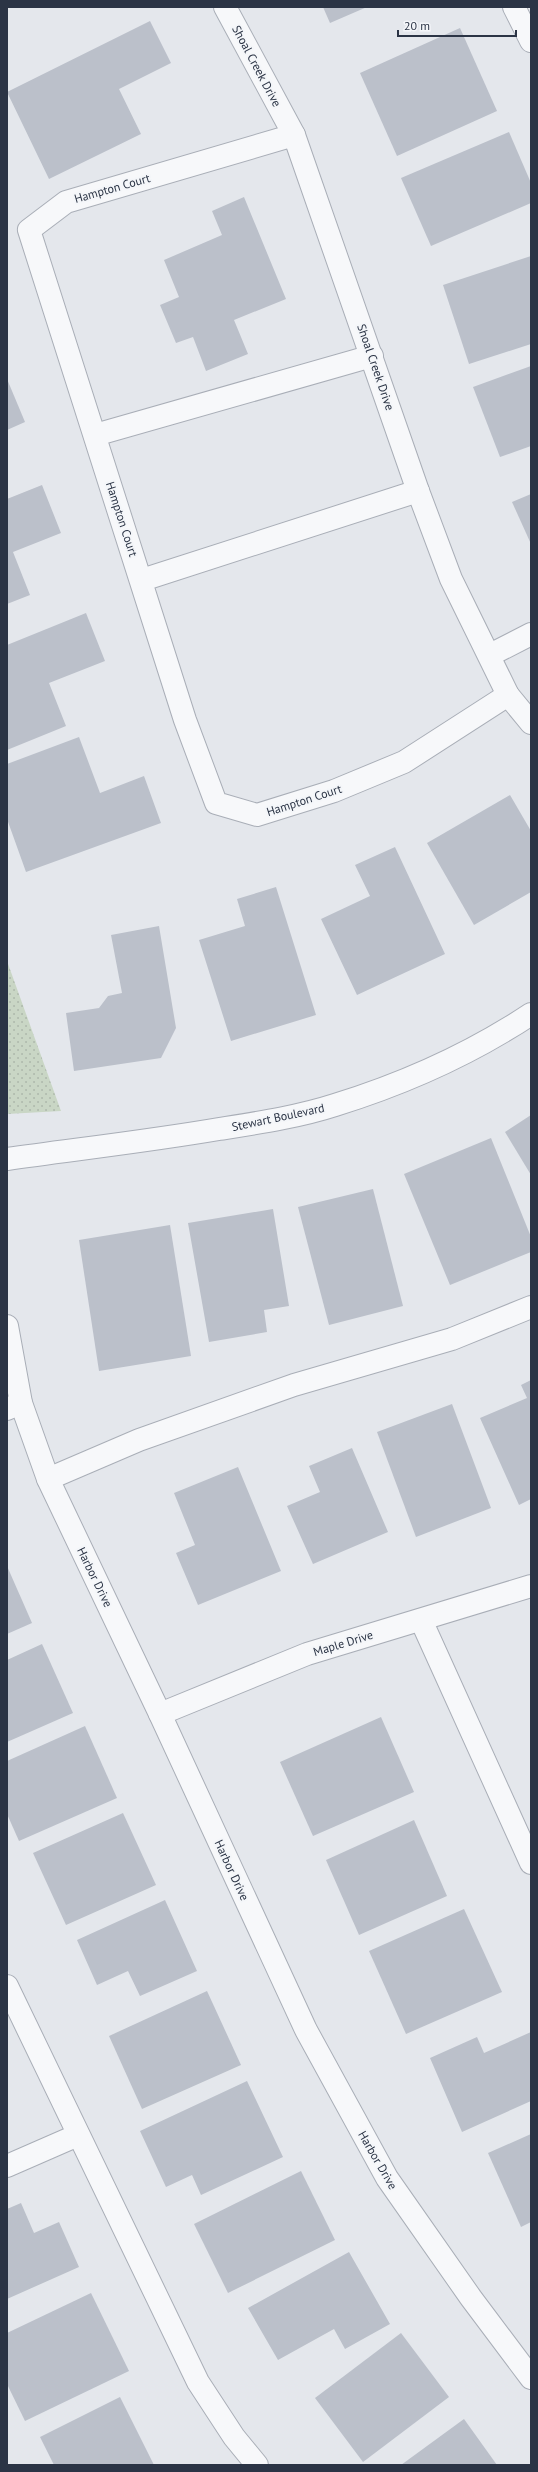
<svg xmlns="http://www.w3.org/2000/svg" width="538" height="2472" viewBox="0 0 538 2472" font-family="'PT Sans',sans-serif">
	<style>
		.green { fill: url(#green-dots) }
		.building { fill: #bbc0ca }
		.lines { fill: none; stroke-linecap: round; stroke-linejoin: round }
		.service-casing { stroke: #a9aeb7; stroke-width: 24 }
		.minor-casing { stroke: #a9aeb7; stroke-width: 24 }
		.service { stroke: #f7f8fa; stroke-width: 22 }
		.minor { stroke: #f7f8fa; stroke-width: 22 }
		.labels { text-anchor: middle; dominant-baseline: central; stroke-width: 4; stroke-linejoin: round; paint-order: stroke }
		.street-label { font-size: 12px; fill: #2b3445; stroke: #f4f6f9 }
	</style>
	<defs>
		<pattern id="green-dots" width="8" height="8" patternUnits="userSpaceOnUse"><rect width="8" height="8" fill="#c9d6c5"/><path d="M2 2h.1M6 6h.1" fill="none" stroke="#adb8ab" stroke-width="1.8" stroke-linecap="round"/></pattern>
	</defs>
	<rect width="100%" height="100%" fill="#e4e7ec"/>
	<path class="green" d="M7 961 61 1111 7 1114Z"/>
	<g class="building">
		<path d="M323 7H367L330 23Z"/>
		<path d="M150 21 171 63 119 89 141 134 49 179 7 92Z"/>
		<path d="M460 28 497 111 397 156 360 73Z"/>
		<path d="M509 132 531 183V203L431 246 401 178Z"/>
		<path d="M244 197 286 299 234 320 248 354 206 371 193 337 176 343 160 305 179 297 164 260 222 235 212 211Z"/>
		<path d="M531 256V344L469 364 443 285Z"/>
		<path d="M531 366V446L500 457 473 387Z"/>
		<path d="M7 379 25 422 7 430Z"/>
		<path d="M42 485 61 533 13 552 30 595 7 604V499Z"/>
		<path d="M531 494V544L512 502Z"/>
		<path d="M86 613 105 661 49 683 66 726 7 750V645Z"/>
		<path d="M79 737 100 793 144 776 161 823 26 872 7 819V764Z"/>
		<path d="M510 795 531 831V892L474 925 427 843Z"/>
		<path d="M395 847 445 954 357 995 321 919 370 896 355 865Z"/>
		<path d="M276 887 316 1015 231 1041 199 940 245 926 237 899Z"/>
		<path d="M159 926 176 1028 161 1058 74 1071 66 1013 99 1008 108 996 122 993 111 935Z"/>
		<path d="M531 1115V1175L505 1132Z"/>
		<path d="M491 1138 531 1237V1252L450 1285 404 1174Z"/>
		<path d="M373 1189 403 1306 329 1325 298 1207Z"/>
		<path d="M273 1209 289 1306 264 1310 267 1332 209 1342 188 1223Z"/>
		<path d="M170 1225 191 1356 99 1371 79 1240Z"/>
		<path d="M531 1380V1499L519 1505 480 1418 527 1398 521 1385Z"/>
		<path d="M452 1404 491 1508 416 1537 377 1432Z"/>
		<path d="M352 1448 388 1532 313 1564 287 1506 320 1492 309 1466Z"/>
		<path d="M238 1467 281 1571 198 1605 176 1553 195 1545 174 1493Z"/>
		<path d="M7 1566 32 1623 7 1634Z"/>
		<path d="M42 1644 73 1713 7 1742V1660Z"/>
		<path d="M381 1717 414 1792 313 1836 280 1762Z"/>
		<path d="M85 1726 117 1798 19 1841 7 1814V1761Z"/>
		<path d="M123 1813 156 1885 66 1925 33 1853Z"/>
		<path d="M414 1820 447 1896 359 1935 326 1860Z"/>
		<path d="M165 1900 197 1971 140 1996 128 1971 97 1985 77 1940Z"/>
		<path d="M464 1909 502 1992 406 2034 369 1951Z"/>
		<path d="M207 1991 241 2065 142 2109 109 2036Z"/>
		<path d="M531 2032V2101L462 2132 430 2058 477 2037 484 2053Z"/>
		<path d="M247 2081 283 2157 201 2195 192 2175 166 2187 140 2131Z"/>
		<path d="M531 2134V2222L521 2227 488 2153Z"/>
		<path d="M301 2171 335 2240 228 2293 194 2224Z"/>
		<path d="M21 2203 34 2233 59 2222 79 2267 7 2299V2209Z"/>
		<path d="M349 2252 390 2324 345 2349 334 2329 278 2360 248 2308Z"/>
		<path d="M91 2293 129 2371 25 2421 7 2384V2333Z"/>
		<path d="M401 2333 449 2397 363 2462 315 2398Z"/>
		<path d="M120 2397 154 2465H54L40 2437Z"/>
		<path d="M464 2419 497 2465H401Z"/>
	</g>
	<g class="lines">
		<g class="service-casing">
			<g id="service">
				<path d="M514 7 531 41"/>
				<path d="M490 655 531 634"/>
				<path d="M7 1409 21 1403"/>
				<path d="M48 1479 139 1440 294 1385 452 1339 531 1307"/>
				<path d="M421 1620 531 1863"/>
				<path d="M7 1986 198 2382 234 2437 257 2465"/>
				<path d="M7 2166 78 2135"/>
			</g>
		</g>
		<g class="minor-casing">
			<g id="minor">
				<path d="M225 7 294 135 418 491 451 579 508 695 531 723"/>
				<path d="M294 135 66 202 29 230 185 720 216 803 257 815 334 791 404 762 508 695"/>
				<path d="M95 435 372 356"/>
				<path d="M142 580 418 491"/>
				<path d="M7 1159C78 1149 149 1141 219 1129 257 1123 298 1117 335 1105 403 1084 472 1053 531 1014"/>
				<path d="M7 1326 21 1403 48 1479 160 1714 306 2030 387 2178 471 2298 531 2378"/>
				<path d="M160 1714 307 1654 531 1586"/>
			</g>
		</g>
		<use href="#service" class="service"/>
		<use href="#minor" class="minor"/>
	</g>
	<g class="labels">
		<g class="street-label">
			<text transform="translate(257 66) rotate(62)">Shoal Creek Drive</text>
			<text transform="translate(112 188) rotate(-16)">Hampton Court</text>
			<text transform="translate(376 367) rotate(71)">Shoal Creek Drive</text>
			<text transform="translate(122 519) rotate(72)">Hampton Court</text>
			<text transform="translate(304 800) rotate(-18)">Hampton Court</text>
			<text transform="translate(278 1117) rotate(-12)">Stewart Boulevard</text>
			<text transform="translate(95 1577) rotate(64)">Harbor Drive</text>
			<text transform="translate(343 1643) rotate(-17)">Maple Drive</text>
			<text transform="translate(232 1870) rotate(65)">Harbor Drive</text>
			<text transform="translate(378 2160) rotate(60)">Harbor Drive</text>
		</g>
	</g>
	<rect width="538" height="2472" fill="none" stroke="#2b3445" stroke-width="16"/>
	<path d="M398 30v6h118v-6" fill="none" stroke="#2b3445" stroke-width="2"/>
	<text x="404" y="30" font-size="12" fill="#2b3445" stroke="#f4f6f9" stroke-width="3" paint-order="stroke">20 m</text>
</svg>
